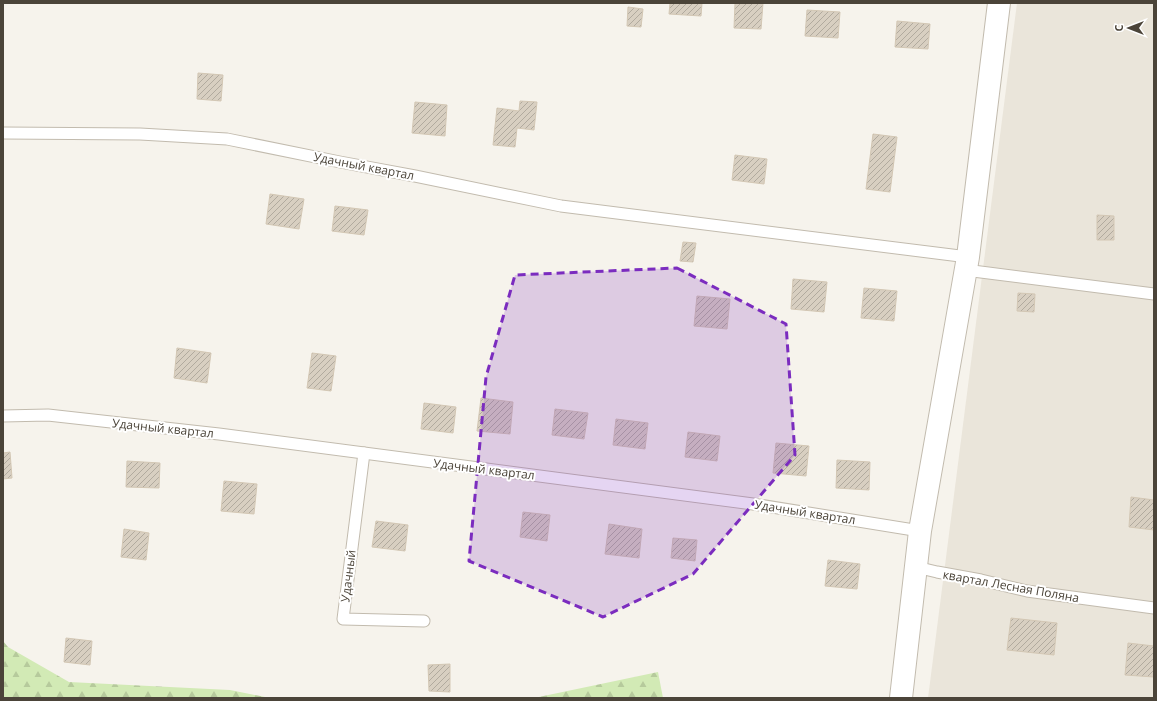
<svg xmlns="http://www.w3.org/2000/svg" width="1157" height="701" viewBox="0 0 1157 701" font-family="'Open Sans',sans-serif">
	<style>
		.residential { fill: #eae5da }
		.forest { fill: url(#forest-firs) }
		.building { fill: url(#building-hatch); stroke: #d3c7b4 }
		.lines { fill: none; stroke-linecap: round; stroke-linejoin: round }
		.service-casing { stroke: #c2bbae; stroke-width: 13 }
		.minor-casing { stroke: #c2bbae; stroke-width: 24 }
		.service { stroke: #fff; stroke-width: 11 }
		.minor { stroke: #fff; stroke-width: 22 }
		.marked { fill: #7b2cbf; fill-opacity: 0.2; stroke: #7b2cbf; stroke-width: 3; stroke-dasharray: 8 5; stroke-linejoin: round }
		.labels { text-anchor: middle; dominant-baseline: central; stroke-width: 4; stroke-linejoin: round; paint-order: stroke }
		.street-label { font-size: 12px; fill: #4b4439; stroke: #fff }
	</style>
	<defs>
		<pattern id="forest-firs" width="22" height="20" patternUnits="userSpaceOnUse"><rect width="22" height="20" fill="#d2eab5"/><path d="M5 1l3.5 6h-7zM16 11l3.5 6h-7z" fill="#b6ca9c"/></pattern>
		<pattern id="building-hatch" width="6" height="6" patternUnits="userSpaceOnUse"><rect width="6" height="6" fill="#d8cfc1"/><path d="M-1 1l2-2M0 6l6-6M5 7l2-2" fill="none" stroke="#b1aa9e"/></pattern>
	</defs>
	<rect width="100%" height="100%" fill="#f6f3ec"/>
	<path class="residential" d="M1017 3H1154V698H928Z"/>
	<g class="forest">
		<path d="M3 641 8 647 69 682 230 690 270 698H3Z"/>
		<path d="M658 672 663 698H534Z"/>
	</g>
	<g class="building">
		<path d="M670 3H702L701 16 669 14Z"/>
		<path d="M735 3H763L761 29 734 28Z"/>
		<path d="M628 7 643 9 641 27 627 26Z"/>
		<path d="M807 10 840 12 838 38 805 36Z"/>
		<path d="M897 21 930 24 928 49 895 47Z"/>
		<path d="M198 73 223 75 221 101 197 99Z"/>
		<path d="M520 101 537 102 534 130 517 128 515 147 493 145 497 108 519 111Z"/>
		<path d="M415 102 447 105 445 136 412 133Z"/>
		<path d="M873 134 897 137 890 192 866 189Z"/>
		<path d="M735 155 767 159 764 184 732 180Z"/>
		<path d="M270 194 304 199 299 229 266 224Z"/>
		<path d="M335 206 368 210 364 235 332 231Z"/>
		<path d="M1097 215 1114 216V240H1097Z"/>
		<path d="M683 242 696 243 693 262 680 261Z"/>
		<path d="M793 279 827 282 824 312 791 309Z"/>
		<path d="M864 288 897 291 894 321 861 318Z"/>
		<path d="M1018 293 1035 294 1034 312 1017 311Z"/>
		<path d="M697 296 730 299 727 329 694 326Z"/>
		<path d="M177 348 211 353 207 383 174 378Z"/>
		<path d="M312 353 336 356 331 391 307 388Z"/>
		<path d="M481 398 513 402 510 434 477 431Z"/>
		<path d="M424 403 456 407 453 433 421 429Z"/>
		<path d="M555 409 588 413 584 439 552 435Z"/>
		<path d="M616 419 648 423 645 449 613 445Z"/>
		<path d="M688 432 720 436 717 461 685 457Z"/>
		<path d="M776 443 809 446 806 476 773 473Z"/>
		<path d="M10 452 12 478 3 479V453Z"/>
		<path d="M837 460 870 462 869 490 836 488Z"/>
		<path d="M127 461 160 463 159 488 126 487Z"/>
		<path d="M224 481 257 484 254 514 221 511Z"/>
		<path d="M1131 497 1154 500V530L1129 527Z"/>
		<path d="M523 512 550 515 547 541 520 537Z"/>
		<path d="M376 521 408 525 405 551 372 547Z"/>
		<path d="M609 524 642 529 639 558 605 554Z"/>
		<path d="M124 529 149 533 146 560 121 557Z"/>
		<path d="M673 538 697 540 695 561 671 558Z"/>
		<path d="M828 560 860 564 857 589 825 586Z"/>
		<path d="M1011 618 1057 623 1054 655 1007 650Z"/>
		<path d="M66 638 92 641 90 665 64 662Z"/>
		<path d="M1128 643 1154 646V677L1125 675Z"/>
		<path d="M450 664V692L429 691 428 665Z"/>
	</g>
	<g class="lines">
		<g class="service-casing">
			<g id="service">
				<path d="M3 133 140 134 227 139 340 162 415 176 561 206 968 257"/>
				<path d="M965 270 1154 294"/>
				<path d="M3 416 48 415 219 434 753 504 920 531"/>
				<path d="M364 453 343 619 424 621"/>
				<path d="M916 567 937 572 981 580 1027 591 1154 608"/>
			</g>
		</g>
		<g class="minor-casing">
			<path id="minor" d="M901 698 920 531 968 257 999 3"/>
		</g>
		<use href="#service" class="service"/>
		<use href="#minor" class="minor"/>
	</g>
	<path class="marked" d="M677 268 786 324 795 455 693 574 603 617 469 561 486 377 515 275Z"/>
	<g class="labels">
		<g class="street-label">
			<text transform="translate(364 166) rotate(11)">Удачный квартал</text>
			<text transform="translate(163 428) rotate(6)">Удачный квартал</text>
			<text transform="translate(484 469) rotate(7)">Удачный квартал</text>
			<text transform="translate(805 512) rotate(9)">Удачный квартал</text>
			<text transform="translate(348 576) rotate(-83)">Удачный</text>
			<text transform="translate(1011 586) rotate(10)">квартал Лесная Поляна</text>
		</g>
	</g>
	<rect width="1157" height="701" fill="none" stroke="#4b4439" stroke-width="8"/>
	<g transform="translate(1129 28) rotate(270)" stroke="#ffffff" stroke-width="3" paint-order="stroke">
	<path d="M0-3L7 15L0 10L-7 15Z" fill="#4b4439"/>
	<text y="-6" font-size="11" font-weight="bold" text-anchor="middle" fill="#4b4439">С</text>
	</g>
</svg>
